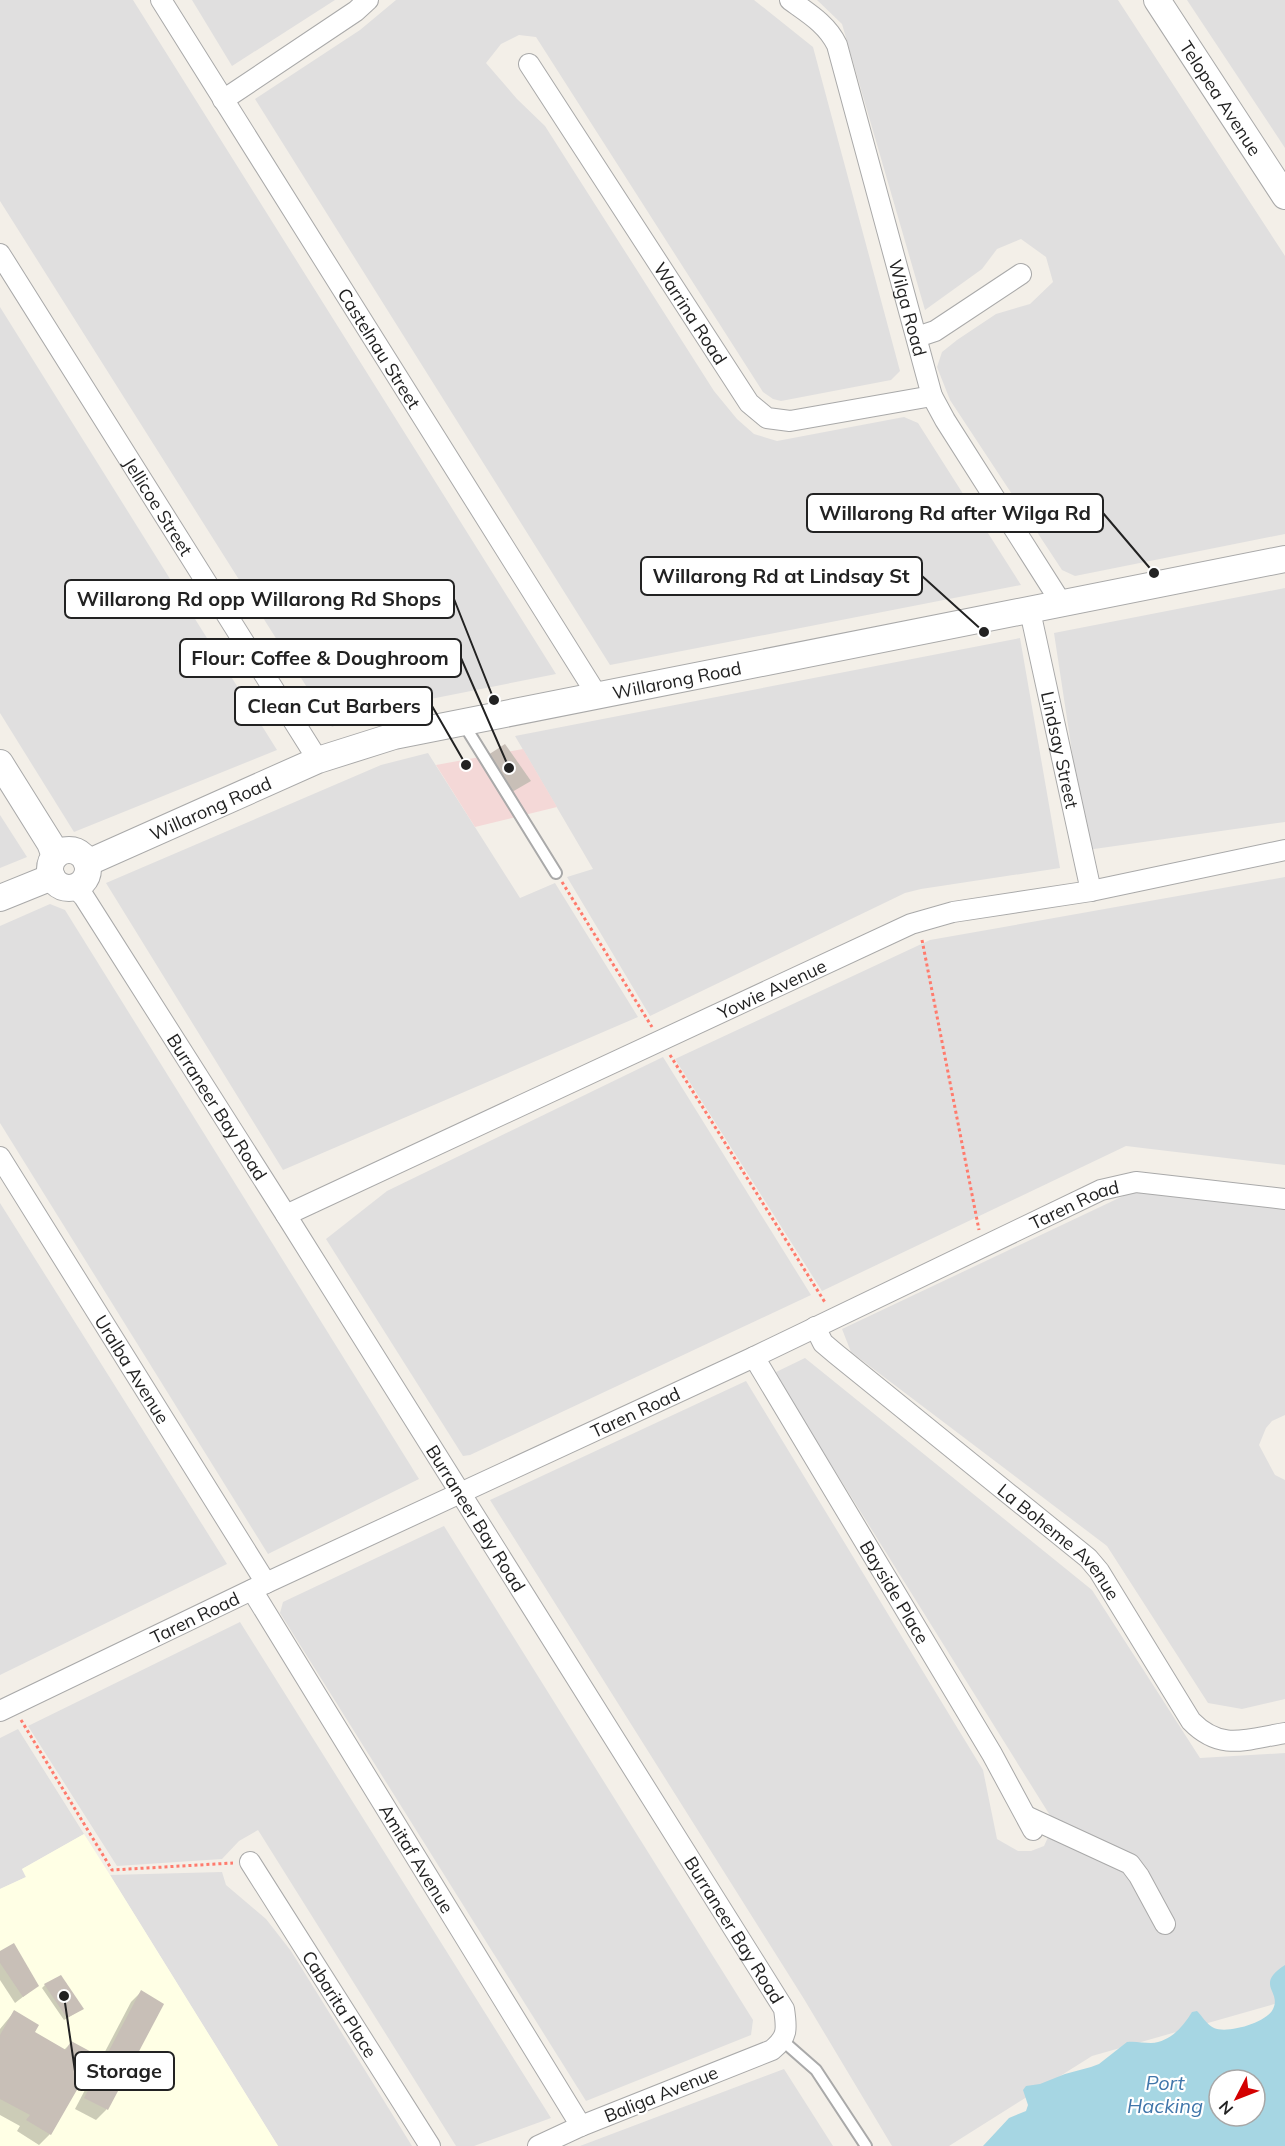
<svg xmlns="http://www.w3.org/2000/svg" width="1285" height="2146" viewBox="0 0 1285 2146" font-family="Mulish,sans-serif">
	<style>
		.residential { fill: #e0dfdf }
		.commercial { fill: #f4d8d7 }
		.education { fill: #ffffe5 }
		.water { fill: #a6d6e3; fill-rule: evenodd }
		.shadow { fill: #0003 }
		.building { fill: #c8bfb7 }
		.lines { fill: none; stroke-linecap: round; stroke-linejoin: round }
		.service-casing { stroke: #a9a9a9; stroke-width: 14 }
		.minor-casing { stroke: #a9a9a9; stroke-width: 22 }
		.tertiary-casing { stroke: #a9a9a9; stroke-width: 28 }
		.path { stroke: #ff7b6d; stroke-width: 3; stroke-dasharray: 3 3; stroke-linecap: butt }
		.service { stroke: #fff; stroke-width: 10 }
		.minor { stroke: #fff; stroke-width: 20 }
		.tertiary { stroke: #fff; stroke-width: 26 }
		.labels { text-anchor: middle; dominant-baseline: central; stroke-width: 4.5; stroke-linejoin: round; paint-order: stroke }
		.street-label { font-size: 18px; fill: #222; stroke: #fff }
		.water-label { font-size: 20px; font-style: italic; fill: #4076aa; stroke: #fff }
		.leader { fill: none; stroke: #222; stroke-width: 2 }
		.callout-dot { fill: #222; stroke: #fff; stroke-width: 2 }
		.callout { fill: #fff; stroke: #222; stroke-width: 2 }
		.callout-label { font-size: 20px; text-anchor: middle; font-weight: bold; fill: #222 }
	</style>
	<rect width="100%" height="100%" fill="#f3efe8"/>
	<g class="residential">
		<path d="M0 0H133L556 674 365 712 332 727 0 201Z"/>
		<path d="M192 0H335L232 66Z"/>
		<path d="M396 0H754L813 47 900 371 891 380 781 401 773 399 763 392 536 37 519 35 501 44 486 63 517 99 545 126 714 391 737 419 754 434 777 441 904 417 918 423 1021 585 610 665 255 99 360 30Z"/>
		<path d="M817 0H1118L1285 256V534L1075 576 1062 570 950 400 937 367 942 352 957 340 996 314 1030 304 1053 282 1046 257 1021 239 997 249 982 269 925 310 842 24Z"/>
		<path d="M1187 0H1285V148Z"/>
		<path d="M0 307 277 750 74 832 0 713Z"/>
		<path d="M1285 588V822L1087 850 1054 633Z"/>
		<path d="M1020 638 1060 868 921 889 905 893 650 1016 567 877 593 869 515 736Z"/>
		<path d="M428 753 520 898 555 883 638 1017 283 1170 106 883 381 765Z"/>
		<path d="M0 815 27 857 0 868Z"/>
		<path d="M1285 877V1165L1126 1146 822 1291 675 1059 930 940Z"/>
		<path d="M50 904 65 910 419 1479 268 1554 0 1123V926Z"/>
		<path d="M663 1057 811 1295 470 1455 463 1456 326 1239 387 1191Z"/>
		<path d="M1138 1189 1285 1205V1415L1272 1421 1266 1428 1259 1445 1275 1475 1285 1480V1699L1242 1709 1208 1703 1107 1546 851 1352 842 1329Z"/>
		<path d="M0 1203 227 1564 0 1675Z"/>
		<path d="M805 1358 1092 1590 1200 1758 1285 1753V2001L1092 2056 949 2146H892L804 1999 490 1500 746 1381 983 1770 997 1839 1018 1851H1031L1044 1846 1050 1833 1051 1817 774 1373Z"/>
		<path d="M444 1526 753 2020 751 2035 586 2101 280 1613 283 1602Z"/>
		<path d="M240 1622 551 2118 474 2146H456L258 1830 239 1841 222 1859 117 1866 28 1726Z"/>
		<path d="M18 1729 84 1834 22 1869 26 1877 0 1889V1738Z"/>
		<path d="M222 1872 226 1885 266 1919 291 1951 412 2146H278L110 1875Z"/>
		<path d="M784 2069 833 2146H580Z"/>
	</g>
	<path class="commercial" d="M523 749 557 807 475 827 436 765Z"/>
	<path class="education" d="M84 1834 110 1875 278 2146H0V1889L26 1877 22 1869Z"/>
	<path class="water" d="M1285 1965V2146H983L1009 2118 1026 2111 1028 2105 1023 2090 1026 2086 1040 2084 1065 2074 1091 2067 1099 2064 1127 2042C1135 2041 1143 2043 1151 2043 1170 2042 1183 2027 1192 2012L1197 2011C1202 2016 1207 2025 1214 2028 1227 2034 1267 2023 1273 2009 1282 1991 1254 1985 1285 1965ZM1219 2080H1255V2116H1219Z"/>
	<g class="shadow">
		<path d="M0 1953 37 1986 15 2003 0 1980Z"/>
		<path d="M45 1985 82 2009 64 2020 42 1988Z"/>
		<path d="M141 1992 162 2005 106 2110 96 2120 75 2109 131 2002Z"/>
		<path d="M14 2012 33 2033 63 2051 71 2043 50 2134 39 2145 17 2131 20 2126 0 2115V2029Z"/>
	</g>
	<g class="building">
		<path d="M505 744 531 781 512 792 488 755Z"/>
		<path d="M14 1943 39 1986 23 1997 0 1963V1951Z"/>
		<path d="M61 1975 84 2009 67 2018 44 1984Z"/>
		<path d="M141 1990 164 2004 108 2110 84 2098Z"/>
		<path d="M14 2010 39 2025 35 2032 66 2050 71 2041 97 2055 51 2135 26 2120 30 2115 0 2099V2035Z"/>
	</g>
	<g class="lines">
		<g class="service-casing">
			<g id="service">
				<path d="M463 723 556 873"/>
				<path d="M783 2041 816 2070 866 2146"/>
			</g>
		</g>
		<g class="minor-casing">
			<g id="minor">
				<path id="s1" d="M161 0 597 695"/>
				<path id="s2" d="M790 0C808 13 827 24 837 45L932 396 945 420 1062 604"/>
				<path id="s3" d="M529 64 749 403 767 418 790 421 932 396"/>
				<path d="M223 100 356 11 368 0"/>
				<path id="s4" d="M0 254 318 760"/>
				<path d="M917 337 935 331 1021 274"/>
				<path id="s5" d="M1030 611 1091 891"/>
				<path id="s6" d="M75 887 84 897 286 1215 784 2009C787 2029 788 2037 772 2050L581 2126 538 2146"/>
				<path id="s7" d="M0 1157 266 1583"/>
				<path id="s8" d="M286 1215 911 924 953 912 1091 891 1285 850"/>
				<path id="s9" d="M815 1327 823 1343 836 1354 1088 1558 1099 1571 1191 1721C1221 1752 1247 1739 1285 1733"/>
				<path id="s10" d="M754 1357 992 1754 1033 1830"/>
				<path id="s11" d="M252 1590 581 2126"/>
				<path id="s12" d="M0 1711 266 1583 754 1357 1101 1190 1136 1182 1285 1199"/>
				<path d="M1026 1816 1130 1864 1139 1876 1165 1924"/>
				<path id="s13" d="M250 1862 430 2146"/>
			</g>
		</g>
		<g class="tertiary-casing">
			<g id="tertiary">
				<path id="s14" d="M1157 0 1285 196"/>
				<path d="M0 763 50 843 55 856"/>
				<circle cx="69" cy="869" r="19"/>
				<path id="s15" d="M87 863 318 760 394 736 1285 559"/>
				<path d="M0 898 52 877"/>
			</g>
		</g>
		<g class="path">
			<path d="M562 882 652 1027"/>
			<path d="M922 940 979 1230"/>
			<path d="M670 1055 826 1304"/>
			<path d="M21 1720 112 1870 233 1863"/>
		</g>
		<use href="#service" class="service"/>
		<use href="#minor" class="minor"/>
		<use href="#tertiary" class="tertiary"/>
	</g>
	<g class="labels">
		<g class="street-label">
			<text stroke="none"><textPath href="#s14" startOffset="117">Telopea Avenue</textPath></text>
			<text stroke="none"><textPath href="#s2" startOffset="338">Wilga Road</textPath></text>
			<text stroke="none"><textPath href="#s3" startOffset="297">Warrina Road</textPath></text>
			<text stroke="none"><textPath href="#s1" startOffset="411">Castelnau Street</textPath></text>
			<text stroke="none"><textPath href="#s4" startOffset="298">Jellicoe Street</textPath></text>
			<text stroke="none"><textPath href="#s15" startOffset="621">Willarong Road</textPath></text>
			<text stroke="none"><textPath href="#s5" startOffset="142">Lindsay Street</textPath></text>
			<text stroke="none"><textPath href="#s15" startOffset="135">Willarong Road</textPath></text>
			<text stroke="none"><textPath href="#s8" startOffset="536">Yowie Avenue</textPath></text>
			<text stroke="none"><textPath href="#s6" startOffset="262">Burraneer Bay Road</textPath></text>
			<text stroke="none"><textPath href="#s12" startOffset="1188">Taren Road</textPath></text>
			<text stroke="none"><textPath href="#s7" startOffset="250">Uralba Avenue</textPath></text>
			<text stroke="none"><textPath href="#s12" startOffset="702">Taren Road</textPath></text>
			<text stroke="none"><textPath href="#s6" startOffset="748">Burraneer Bay Road</textPath></text>
			<text stroke="none"><textPath href="#s9" startOffset="327">La Boheme Avenue</textPath></text>
			<text stroke="none"><textPath href="#s10" startOffset="274">Bayside Place</textPath></text>
			<text stroke="none"><textPath href="#s12" startOffset="216">Taren Road</textPath></text>
			<text stroke="none"><textPath href="#s11" startOffset="315">Amitaf Avenue</textPath></text>
			<text stroke="none"><textPath href="#s6" startOffset="1234">Burraneer Bay Road</textPath></text>
			<text stroke="none"><textPath href="#s13" startOffset="168">Cabarita Place</textPath></text>
			<text transform="translate(661 2094) rotate(-22)">Baliga Avenue</text>
		</g>
		<g class="water-label">
			<text x="1165" y="2082">Port<tspan x="1165" dy="23">Hacking</tspan></text>
		</g>
	</g>
	<path class="leader" d="M1154 573L1103 513M984 632L922 576M494 700L454 599M509 768L461 658M466 765L432 706M64 1996L75 2071"/>
	<g class="callout-dot">
		<circle cx="1154" cy="573" r="6"/>
		<circle cx="984" cy="632" r="6"/>
		<circle cx="494" cy="700" r="6"/>
		<circle cx="509" cy="768" r="6"/>
		<circle cx="466" cy="765" r="6"/>
		<circle cx="64" cy="1996" r="6"/>
	</g>
	<g class="callout">
		<rect x="807" y="494" width="296" height="38" rx="6"/>
		<rect x="641" y="557" width="281" height="38" rx="6"/>
		<rect x="65" y="580" width="389" height="38" rx="6"/>
		<rect x="180" y="639" width="281" height="38" rx="6"/>
		<rect x="235" y="687" width="197" height="38" rx="6"/>
		<rect x="75" y="2052" width="99" height="38" rx="6"/>
	</g>
	<g class="callout-label">
		<text x="955" y="520">Willarong Rd after Wilga Rd</text>
		<text x="781" y="583">Willarong Rd at Lindsay St</text>
		<text x="259" y="606">Willarong Rd opp Willarong Rd Shops</text>
		<text x="320" y="665">Flour: Coffee &amp; Doughroom</text>
		<text x="334" y="713">Clean Cut Barbers</text>
		<text x="124" y="2078">Storage</text>
	</g>
	<g transform="translate(1237 2098) rotate(228)"><circle r="28" fill="#ffffff" stroke="#a7a7a7" stroke-width="1.5"/>
	<path d="M0-4.5L10 22L0 15L-10 22Z" fill="#d40001"/>
	<text y="-9" font-size="16" font-weight="bold" text-anchor="middle" fill="#222222">N</text>
	</g>
</svg>
